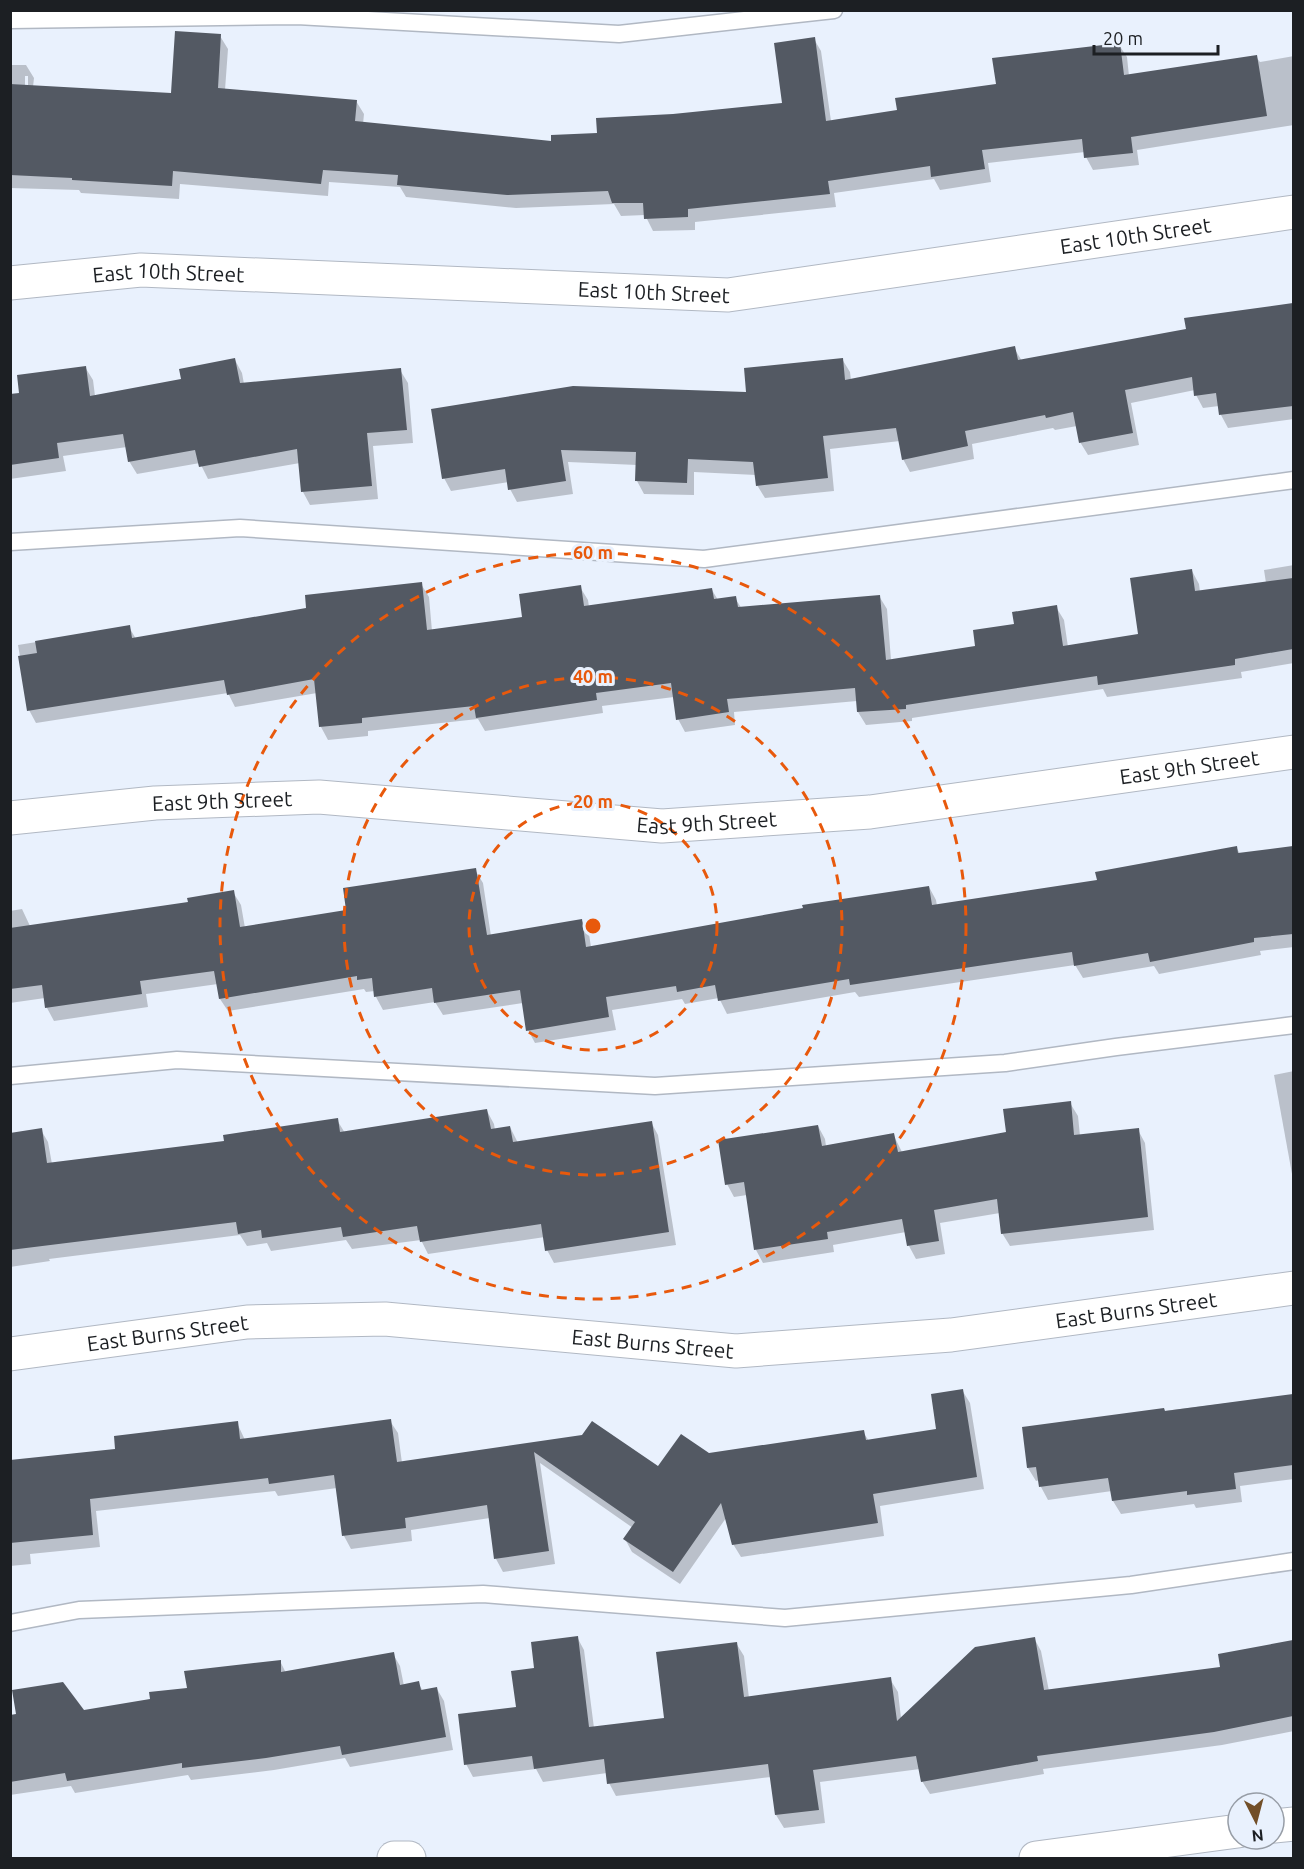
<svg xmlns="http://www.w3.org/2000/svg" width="1304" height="1869" viewBox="0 0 1304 1869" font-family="Ubuntu,sans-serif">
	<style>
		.shadow { fill: #0003; fill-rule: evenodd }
		.building { fill: #535963 }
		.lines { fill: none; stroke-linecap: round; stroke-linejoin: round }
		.service-casing { stroke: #b1b8c3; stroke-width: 19 }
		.minor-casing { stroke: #b1b8c3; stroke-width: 35 }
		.service { stroke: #fff; stroke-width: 16 }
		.minor { stroke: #fff; stroke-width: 33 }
		.ring { fill: none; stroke: #e8590c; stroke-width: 3; stroke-dasharray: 10 8 }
		.labels { text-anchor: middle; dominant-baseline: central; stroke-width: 6; stroke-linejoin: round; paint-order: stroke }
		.street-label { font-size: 21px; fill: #1c1f23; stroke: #e9f1fd }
		.centre { fill: #e8590c; stroke: #e9f1fd; stroke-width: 3 }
		.ring-label { font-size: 18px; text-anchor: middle; font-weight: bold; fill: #e8590c; stroke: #e9f1fd; stroke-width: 6; stroke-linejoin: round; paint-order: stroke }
	</style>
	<rect width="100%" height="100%" fill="#e9f1fd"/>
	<g class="shadow">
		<path d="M220 36 228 49 225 90 356 101 364 114 363 124 553 143 599 135 673 116 784 104 814 39 821 51 831 121 899 111 997 86 1119 45 1127 57 1129 76 1256 57 1260 62 1294 56V125L1137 150 1139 165 1093 170 1086 157 1085 152 988 163 991 182 940 190 934 179 834 193 836 207 695 222V230L653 231 645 215 621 216 614 204 516 208 406 197 400 187 329 182 328 196 180 184 179 199 81 193 79 190 10 188V65H26L34 78 33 87 173 94ZM25 76H28V92H25Z"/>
		<path d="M1294 305V419L1228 428 1221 415 1219 406 1203 408 1196 395 1195 390 1131 403 1139 445 1088 455 1080 442 1077 426 1055 430 1053 428 972 444 974 459 910 472 903 459 900 441 830 449 834 491 765 498 757 485 756 475 694 472V495L644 494 637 481V465L568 462 573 494 517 502 510 489 509 482 451 491 444 478 748 393 842 359 850 372 851 380 1014 348 1022 361 1187 330 1186 320Z"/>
		<path d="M235 360 242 373 244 384 400 370 408 383 413 443 373 446 378 499 310 505 303 492 300 463 208 479 200 463 137 474 129 461 127 447 63 456 66 471 10 479V396L21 394 85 367 93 380 95 396 183 381Z"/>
		<path d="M1294 565V663L1241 672 1242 678 1107 697 1103 689 912 718V721L866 725 858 712 857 701 734 712 735 725 685 732 678 719 674 697 602 706 603 713 485 731 478 719 368 731V736L328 740 321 727 317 693 235 707 228 693 36 723 29 710 18 645 129 627 136 639 308 609 421 584 429 597 432 631 523 619 580 587 588 600 589 607 712 590 718 600 735 598 742 609 879 596 887 609 891 660 976 647 1016 625 1056 607 1064 620 1068 647 1140 635 1192 571 1199 584 1200 592 1266 583 1264 570Z"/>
		<path d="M1236 847 1240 854 1294 848V947L1260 951 1261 955 1159 974 1154 966 1083 978 1075 965 859 997 855 992 727 1014 719 998 685 1004 682 999 612 1010 616 1030 535 1043 528 1030 523 1003 443 1015 435 1002 383 1010 376 997 375 991 366 992 364 989 228 1011 220 999 218 984 146 994 148 1007 54 1021 47 1008 45 998 10 1003V911L22 909 30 926 190 903 233 892 241 905 245 928 348 911 475 870 483 883 491 936 582 921 589 934 591 947 929 887 936 900 937 906 1098 881Z"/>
		<path d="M1294 1071V1185L1274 1075Z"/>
		<path d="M1070 1103 1078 1116 1080 1136 1138 1130 1145 1143 1154 1230 1010 1246 1002 1233 1000 1213 940 1223 945 1254 916 1259 909 1246 906 1232 833 1245 834 1252 763 1263 756 1250 747 1195 734 1197 727 1184 818 1126 825 1139 826 1146 893 1134 902 1152 1008 1134Z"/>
		<path d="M487 1111 494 1124 495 1130 510 1127 518 1143 651 1122 658 1135 676 1245 554 1263 547 1250 545 1237 428 1254 421 1240 352 1249 346 1240 271 1251 267 1243 247 1246 240 1235 49 1259 50 1261 10 1267V1134L41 1130 48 1142 52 1164 226 1143 337 1120 345 1133Z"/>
		<path d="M962 1390 970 1403 984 1489 880 1506 884 1536 741 1557 733 1544 726 1518 680 1584 632 1552 625 1539 633 1528 540 1463 555 1564 503 1572 496 1559 490 1518 411 1530 412 1541 351 1549 344 1536 337 1488 278 1496 275 1491 96 1511 100 1547 30 1554 31 1564 10 1566V1461L117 1451 237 1423 245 1440 390 1421 398 1433 402 1463 583 1436 658 1468 708 1454 863 1432 869 1441 938 1430Z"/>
		<path d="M1294 1395V1479L1240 1486 1242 1502 1196 1508 1194 1504 1121 1514 1113 1501 1112 1491 1048 1500 1041 1487 1040 1480 1036 1481 1028 1468 1024 1428Z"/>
		<path d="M577 1637 584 1650 594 1728 666 1719 736 1643 744 1656 749 1698 890 1679 898 1692 901 1718 1034 1638 1041 1651 1049 1691 1222 1668 1220 1656 1294 1642V1731L1222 1745 1043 1769 1044 1774 930 1794 922 1781 920 1769 820 1782 825 1823 784 1828 776 1815 771 1777 616 1796 609 1783 607 1773 543 1782 536 1769 473 1777 466 1764 518 1708 536 1669Z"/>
		<path d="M393 1654 400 1666 404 1686 418 1683 423 1691 437 1689 444 1701 453 1750 350 1767 345 1758 274 1770 191 1780 188 1775 75 1793 71 1786 10 1795V1716L83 1711 152 1700 280 1661 286 1673Z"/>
	</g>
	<g class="building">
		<path d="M175 31 221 34 218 88 357 100 355 121 551 141V135L597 133 596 118 673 114 782 103 774 43 815 37 826 121 897 110 895 98 996 84 992 58 1120 43 1124 75 1257 55 1267 116 1131 137 1133 153 1084 158 1082 139 982 150 985 169 931 177 930 166 828 181 830 194 688 209V217L644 219 643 203H612L608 191 507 195 397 185 398 175 323 170 321 184 173 171 172 186 72 180V178L10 175V84L171 93Z"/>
		<path d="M1293 303V406L1219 415 1216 393 1194 396 1192 377 1125 390 1133 433 1079 443 1073 412 1046 418 1045 415 965 431 968 446 902 460 896 428 823 436 828 478 756 486 753 462 688 459 687 483 635 481 636 452 561 450 566 481 508 490 505 469 442 479 431 409 573 386 746 392 744 368 843 358 845 380 1015 346 1018 360 1186 329 1184 318Z"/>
		<path d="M235 358 240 383 401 368 407 430 367 433 372 486 301 492 297 449 199 467 195 450 128 462 123 434 57 443 59 458 10 465V394L19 393 17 375 86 366 90 396 181 379 179 369Z"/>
		<path d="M1192 569 1195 591 1293 578V649L1235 659V665L1098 685 1097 676 906 705V709L857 712 855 688 727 699 729 712 676 720 671 683 596 693 597 700 476 718 474 706 362 718V723L319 727 314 679 227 695 224 680 27 711 18 656 37 653 35 641 130 625 132 638 306 608 305 595 422 582 427 630 522 617 519 594 581 585 584 606 712 588 714 599 736 596 738 607 880 595 886 660 975 646 973 630 1014 624 1012 612 1057 605 1063 646 1138 634 1130 578Z"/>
		<path d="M1237 846 1238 853 1293 846V934L1254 938V942L1150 962 1148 953 1074 966 1072 952 850 985 849 979 718 1001 715 985 677 992 676 986 606 997 609 1017 526 1031 520 990 434 1003 432 988 374 997 372 978 357 980V976L219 999 214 971 140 981 142 994 45 1008 42 985 10 989V928L188 902 187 898 234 890 240 927 346 910 343 888 476 868 487 935 582 919 586 947 803 908 802 905 929 886 932 905 1097 880 1095 872Z"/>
		<path d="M1071 1101 1074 1135 1139 1128 1148 1217 1001 1234 997 1199 934 1210 939 1241 907 1246 902 1219 827 1232 828 1239 754 1250 744 1182 725 1185 718 1140 818 1125 822 1146 894 1133 898 1152 1006 1132 1003 1109Z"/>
		<path d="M487 1109 491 1129 510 1126 513 1142 652 1121 669 1232 545 1251 541 1224 420 1242 417 1226 343 1237 341 1227 262 1238 261 1230 238 1234 236 1222 10 1250V1133L42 1128 47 1163 224 1141 223 1135 338 1118 340 1132Z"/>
		<path d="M963 1389 977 1477 873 1494 878 1523 732 1545 721 1503 673 1572 623 1539 635 1522 534 1452 549 1551 494 1559 487 1505 405 1518 406 1528 342 1536 334 1475 269 1484 268 1478 90 1499 93 1535 10 1543V1460L115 1449 114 1436 238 1421 240 1439 391 1419 397 1462 582 1435 592 1421 658 1466 681 1434 709 1453 864 1430 866 1440 936 1429 931 1394Z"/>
		<path d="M1293 1394V1465L1234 1473 1236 1489 1187 1495V1491L1112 1501 1108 1478 1039 1487 1036 1467 1027 1468 1022 1427 1164 1408 1165 1411Z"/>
		<path d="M578 1636 589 1727 664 1718 656 1652 737 1642 744 1697 891 1677 897 1721 975 1647 1035 1637 1044 1690 1220 1667 1218 1654 1293 1640V1716L1214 1732 1037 1756 1038 1761 921 1782 916 1756 813 1770 819 1810 775 1815 768 1764 607 1784 604 1759 534 1769 532 1756 464 1765 458 1714 516 1707 511 1671 534 1668 531 1642Z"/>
		<path d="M394 1652 400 1685 419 1681 421 1690 437 1687 446 1737 342 1755 340 1746 266 1758 182 1768V1763L67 1781 65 1773 10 1782V1715L16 1714 12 1690 63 1682 84 1710 150 1699 149 1692 187 1688 184 1671 281 1660V1672Z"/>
	</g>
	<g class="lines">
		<g class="service-casing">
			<g id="service">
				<path d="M10 20 297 16 619 34 834 10"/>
				<path d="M10 542 240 528 704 559 1294 480"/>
				<path d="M10 1076 177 1060 655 1086 1005 1063 1116 1047 1294 1025"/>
				<path d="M10 1623 79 1610 483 1594 785 1618 1131 1585 1294 1561"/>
			</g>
		</g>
		<g class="minor-casing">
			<g id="minor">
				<path id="s1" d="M10 283 141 270 728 295 1294 212"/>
				<path id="s2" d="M10 818 155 803 319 797 662 826 870 812 1294 752"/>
				<path id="s3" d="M10 1354 247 1322 385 1319 736 1351 951 1335 1294 1288"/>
				<path d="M1274 1826 1294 1824"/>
				<path d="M394 1858H409"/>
				<path d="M1036 1858 1238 1831"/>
			</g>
		</g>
		<use href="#service" class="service"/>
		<use href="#minor" class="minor"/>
	</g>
	<g class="ring">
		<circle cx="593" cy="926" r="124"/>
		<circle cx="593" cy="926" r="249"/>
		<circle cx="593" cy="926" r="373"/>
	</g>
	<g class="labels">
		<g class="street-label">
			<text stroke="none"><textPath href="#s1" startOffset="1131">East 10th Street</textPath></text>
			<text stroke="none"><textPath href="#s1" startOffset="159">East 10th Street</textPath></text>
			<text stroke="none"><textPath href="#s1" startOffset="645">East 10th Street</textPath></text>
			<text stroke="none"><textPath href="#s2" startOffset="1185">East 9th Street</textPath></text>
			<text stroke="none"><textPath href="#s2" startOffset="213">East 9th Street</textPath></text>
			<text stroke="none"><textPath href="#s2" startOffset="699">East 9th Street</textPath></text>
			<text stroke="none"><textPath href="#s3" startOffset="1132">East Burns Street</textPath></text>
			<text stroke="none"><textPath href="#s3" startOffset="159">East Burns Street</textPath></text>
			<text stroke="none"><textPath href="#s3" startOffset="646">East Burns Street</textPath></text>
		</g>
	</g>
	<circle cx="593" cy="926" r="9" class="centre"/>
	<g class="ring-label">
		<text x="593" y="559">60 m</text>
		<text x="593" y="683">40 m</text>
		<text x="593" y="808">20 m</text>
	</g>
	<rect width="1304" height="1869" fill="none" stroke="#1c1f23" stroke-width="24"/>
	<g transform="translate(1256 1821) rotate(174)"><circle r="28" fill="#e9f1fd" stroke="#979da6" stroke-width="1.5"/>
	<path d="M0-4.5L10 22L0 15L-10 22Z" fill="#724f28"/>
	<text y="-9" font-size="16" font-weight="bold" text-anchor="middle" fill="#1c1f23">N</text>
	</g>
	<path d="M1094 45v9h124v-9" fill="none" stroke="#1c1f23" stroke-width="3"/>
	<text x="1103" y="45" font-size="18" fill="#1c1f23" stroke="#e9f1fd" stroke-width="4.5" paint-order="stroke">20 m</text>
</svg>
